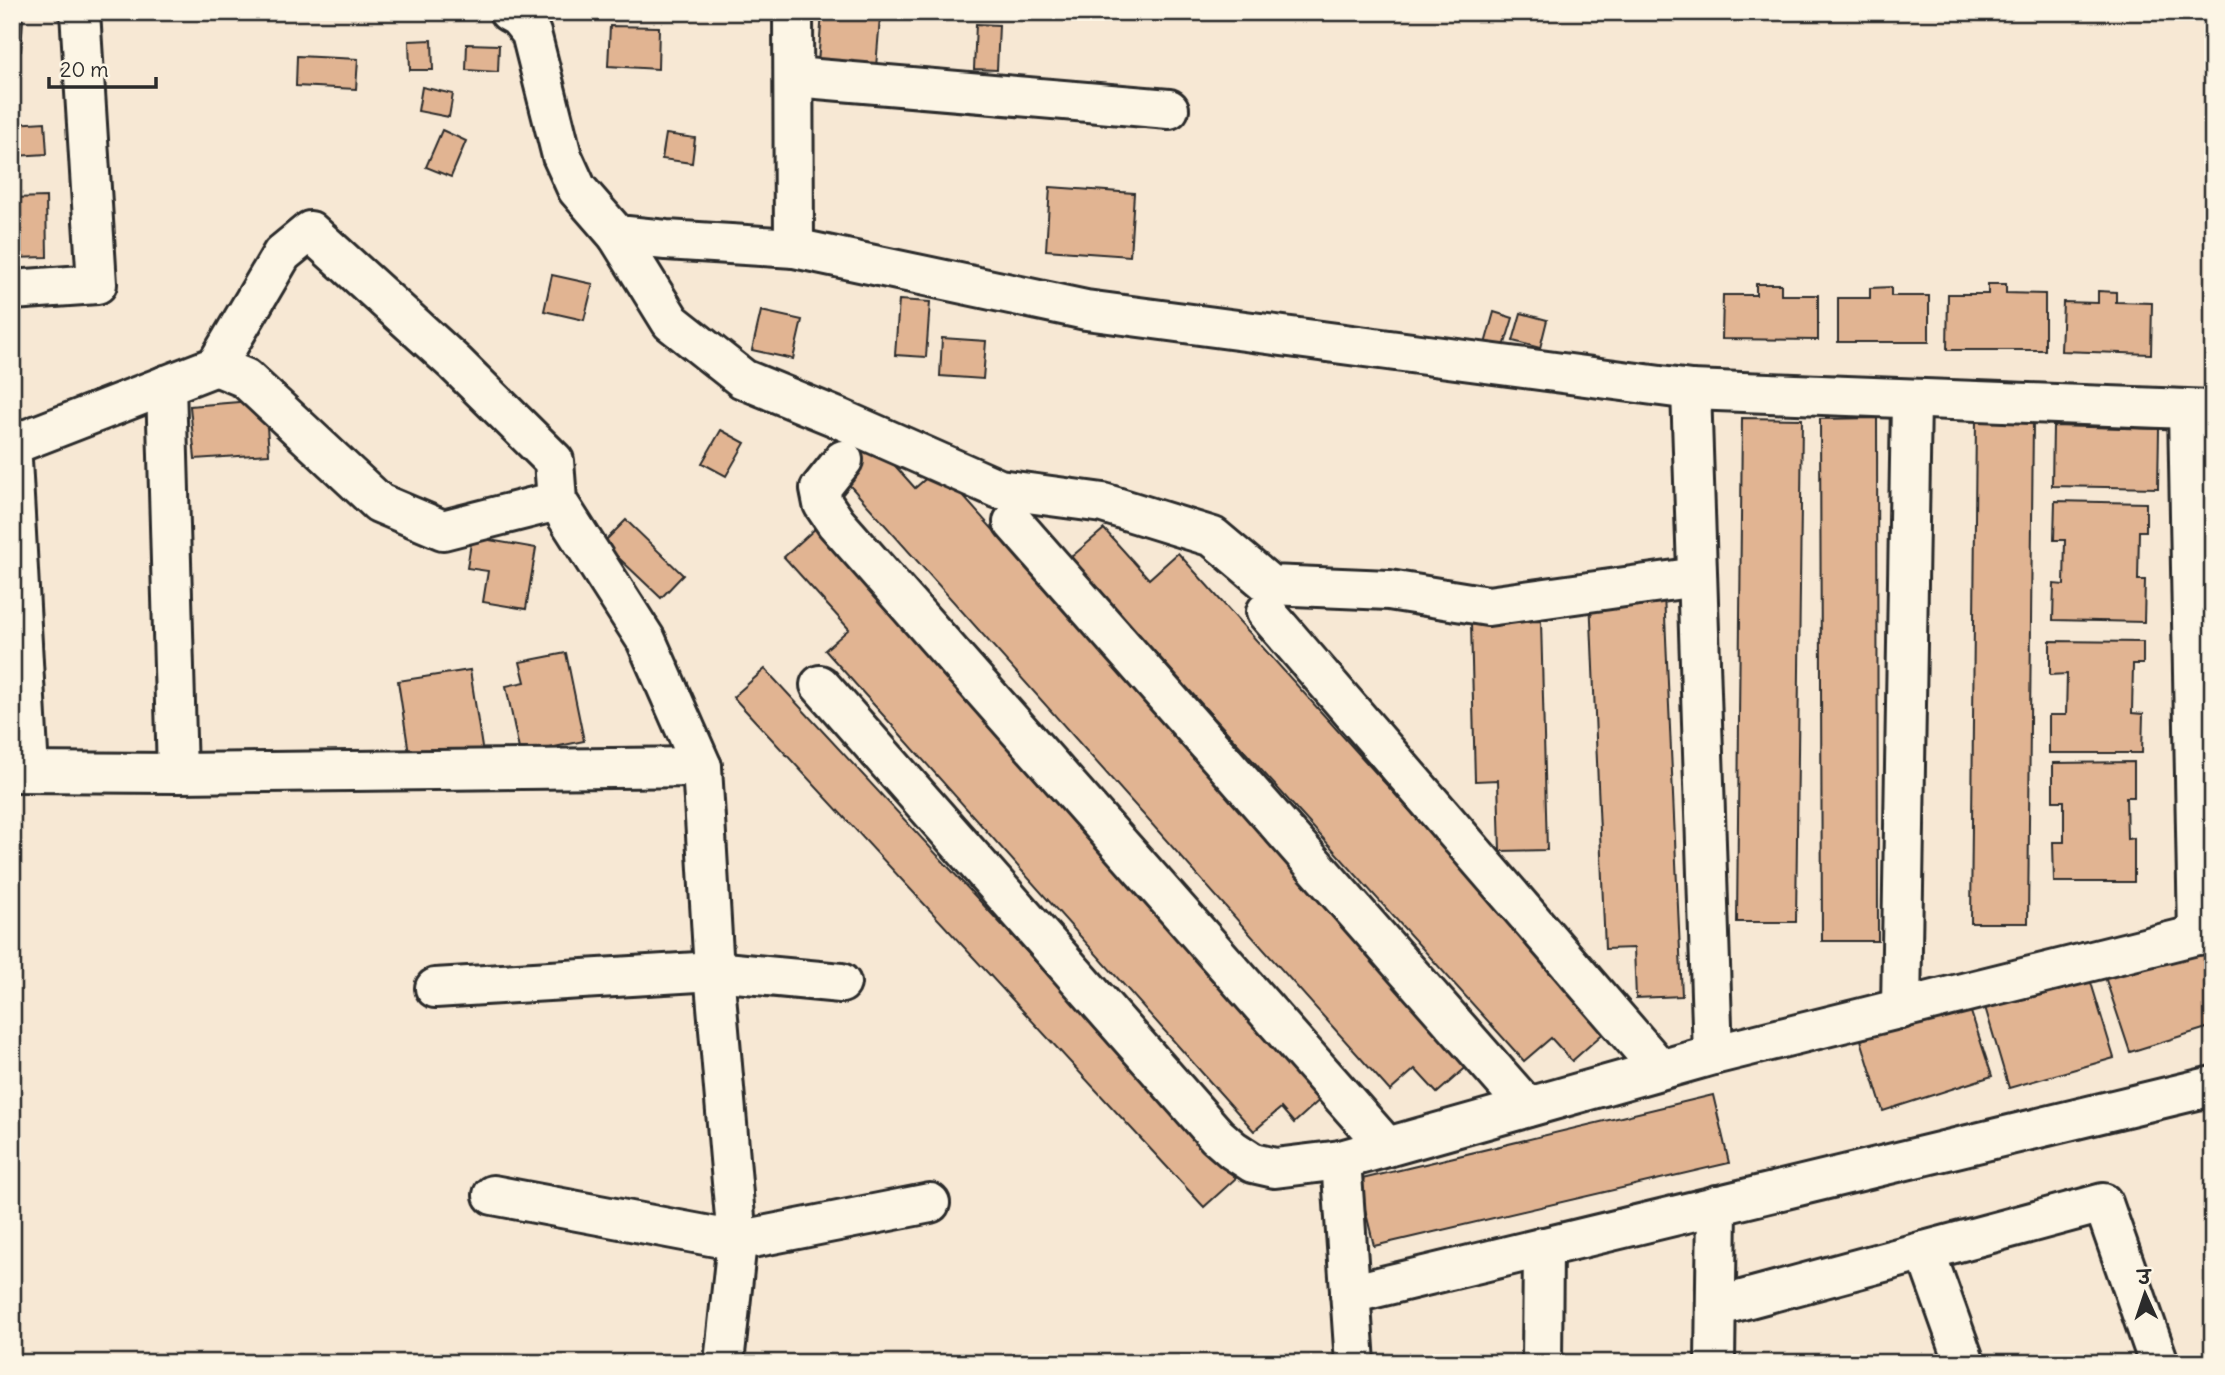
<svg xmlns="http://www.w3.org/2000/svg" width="2225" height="1375" viewBox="0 0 2225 1375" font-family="Delius,'Playpen Sans Deva',sans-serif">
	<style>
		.building { fill: #e1b492; stroke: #2b2b2b; stroke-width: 2 }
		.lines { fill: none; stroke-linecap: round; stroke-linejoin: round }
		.minor-casing { stroke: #2b2b2b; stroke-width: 44 }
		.minor { stroke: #fcf5e5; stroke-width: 38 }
	</style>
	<rect width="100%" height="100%" fill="#f7e8d4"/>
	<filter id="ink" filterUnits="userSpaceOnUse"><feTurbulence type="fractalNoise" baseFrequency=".0143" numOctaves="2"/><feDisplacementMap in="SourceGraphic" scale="14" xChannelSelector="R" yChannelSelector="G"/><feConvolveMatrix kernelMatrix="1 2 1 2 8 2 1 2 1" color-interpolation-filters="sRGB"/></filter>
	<g filter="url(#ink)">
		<g class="building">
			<path d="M822 13 880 18 876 67 818 63Z"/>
			<path d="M12 19 23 20 21 51H12Z"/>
			<path d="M976 24 999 25 997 70 974 69Z"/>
			<path d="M610 26 659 27 658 69 608 66Z"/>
			<path d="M432 40 433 70H410L409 41Z"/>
			<path d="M467 44 499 45 498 72 466 70Z"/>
			<path d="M297 56 358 59 356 89 296 86Z"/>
			<path d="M422 87 453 94 449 117 418 111Z"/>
			<path d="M45 122 47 154 15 156 13 124Z"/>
			<path d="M442 130 466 141 451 177 426 167Z"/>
			<path d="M666 134 695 138 692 163 662 159Z"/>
			<path d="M1050 187 1134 193 1130 256 1046 250Z"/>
			<path d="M46 197 47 257 12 258V198Z"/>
			<path d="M552 275 593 284 584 320 544 311Z"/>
			<path d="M1756 284H1781V295H1818V340L1722 339 1723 295H1756Z"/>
			<path d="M1988 284H2006V293L2045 294V350H1947L1948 294H1988Z"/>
			<path d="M1891 287V296H1929V342H1838V298H1870V288Z"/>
			<path d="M2098 291 2116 292V302L2152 303 2151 354 2061 351 2063 302 2098 303Z"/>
			<path d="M899 300 930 302 926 357 895 355Z"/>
			<path d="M761 311 802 320 793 359 752 350Z"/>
			<path d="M1494 312 1513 318 1503 350 1485 344Z"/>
			<path d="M1521 313 1547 320 1540 348 1513 341Z"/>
			<path d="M942 338 986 341 983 379 940 376Z"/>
			<path d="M265 400 269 454 195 459 190 406Z"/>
			<path d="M1742 418 1802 419 1796 922H1737Z"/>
			<path d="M1877 418 1878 941H1822L1820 419Z"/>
			<path d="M1976 419 2033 420 2028 923H1971Z"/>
			<path d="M2053 426 2159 429 2158 488 2052 486Z"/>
			<path d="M721 430 745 443 726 476 702 463Z"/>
			<path d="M871 439 915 488 938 468 1470 1064 1437 1093 1415 1069 1390 1091 836 470Z"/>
			<path d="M2055 501 2146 503V531H2139L2138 580H2145L2144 622 2053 620 2054 584 2064 585 2065 540H2054Z"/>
			<path d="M626 520 683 575 661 598 603 543Z"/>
			<path d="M817 527 1324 1096 1294 1123 1281 1108 1254 1131 825 650 849 629 784 557Z"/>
			<path d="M1104 529 1149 579 1178 553 1607 1030 1572 1061 1551 1038 1524 1061 1070 558Z"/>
			<path d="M472 537 536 548 526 609 483 602 488 571 467 568Z"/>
			<path d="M1664 594 1682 996 1636 998 1634 948 1605 949 1590 597Z"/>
			<path d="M1541 621 1547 850 1500 851 1498 780 1475 781 1471 623Z"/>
			<path d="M2050 641 2143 642V664H2133L2132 713 2143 714 2142 753H2049V715H2066L2067 674 2050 675Z"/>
			<path d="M566 653 584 741 520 754 506 686 525 682 520 662Z"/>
			<path d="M765 669 1236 1178 1204 1207 733 697Z"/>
			<path d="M470 670 483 754 411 766 398 681Z"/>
			<path d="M2134 762V797H2126L2127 839 2134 838V882H2054L2053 842H2064V801H2053V763Z"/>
			<path d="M2213 947V1026L2130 1052 2105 977Z"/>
			<path d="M2089 976 2114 1058 2009 1088 1985 1007Z"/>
			<path d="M1969 1006 1992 1076 1883 1111 1861 1040Z"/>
			<path d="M1713 1095 1729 1163 1374 1246 1358 1180Z"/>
		</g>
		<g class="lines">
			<g class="minor-casing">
				<g id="minor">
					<path d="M509 12 518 17 531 33 562 156 577 189 617 235 666 240 794 248 1086 310 1691 390 2213 410"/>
					<path d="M793 12 794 248"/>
					<path d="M794 77 1169 109"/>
					<path d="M617 235 671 322 743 379 836 417 999 489 1103 503 1213 537 1270 585 1389 590 1488 606 1697 577"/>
					<path d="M12 290 97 284 80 12"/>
					<path d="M216 366 245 378 379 503 443 530 557 501"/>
					<path d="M166 385 177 773"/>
					<path d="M1691 390 1713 1055"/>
					<path d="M2188 410 2198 935"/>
					<path d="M12 445 216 366 282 254 310 231 455 363 554 461 557 501 646 640 702 767 714 971 737 1241 724 1363"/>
					<path d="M12 460 29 772"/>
					<path d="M843 460 820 489 823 504 836 523 1387 1147"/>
					<path d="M1013 522 1527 1107"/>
					<path d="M1266 612 1660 1069"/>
					<path d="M820 685 1217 1136 1233 1150 1253 1163 1275 1168 1341 1160 1713 1055 2213 931"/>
					<path d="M12 772 177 773 702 767"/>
					<path d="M435 988 714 971 841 983"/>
					<path d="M1901 1009 1911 400"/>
					<path d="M1341 1160 1355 1363"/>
					<path d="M493 1195 737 1241 930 1203"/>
					<path d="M1925 1251 1965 1363"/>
					<path d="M1350 1294 2213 1086"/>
					<path d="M1716 1307 2103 1203 2159 1363"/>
					<path d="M1542 1363 1543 1247"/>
					<path d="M1715 1363 1717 1205"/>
				</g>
			</g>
			<use href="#minor" class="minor"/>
		</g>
	</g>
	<rect width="2225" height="1375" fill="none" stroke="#fcf5e5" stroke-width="42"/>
	<rect x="21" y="21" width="2183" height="1333" fill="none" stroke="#2b2b2b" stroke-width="2.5" filter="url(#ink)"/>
	<g transform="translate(2145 1294) rotate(357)" stroke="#fcf5e5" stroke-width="5" paint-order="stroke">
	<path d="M0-5L12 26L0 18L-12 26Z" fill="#2b2b2b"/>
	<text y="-10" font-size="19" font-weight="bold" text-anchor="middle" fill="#2b2b2b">उ</text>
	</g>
	<path d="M49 77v10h107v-10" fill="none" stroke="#2b2b2b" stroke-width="3.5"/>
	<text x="60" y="77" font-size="21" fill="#2b2b2b" stroke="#fcf5e5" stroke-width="5" paint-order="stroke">20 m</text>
</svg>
